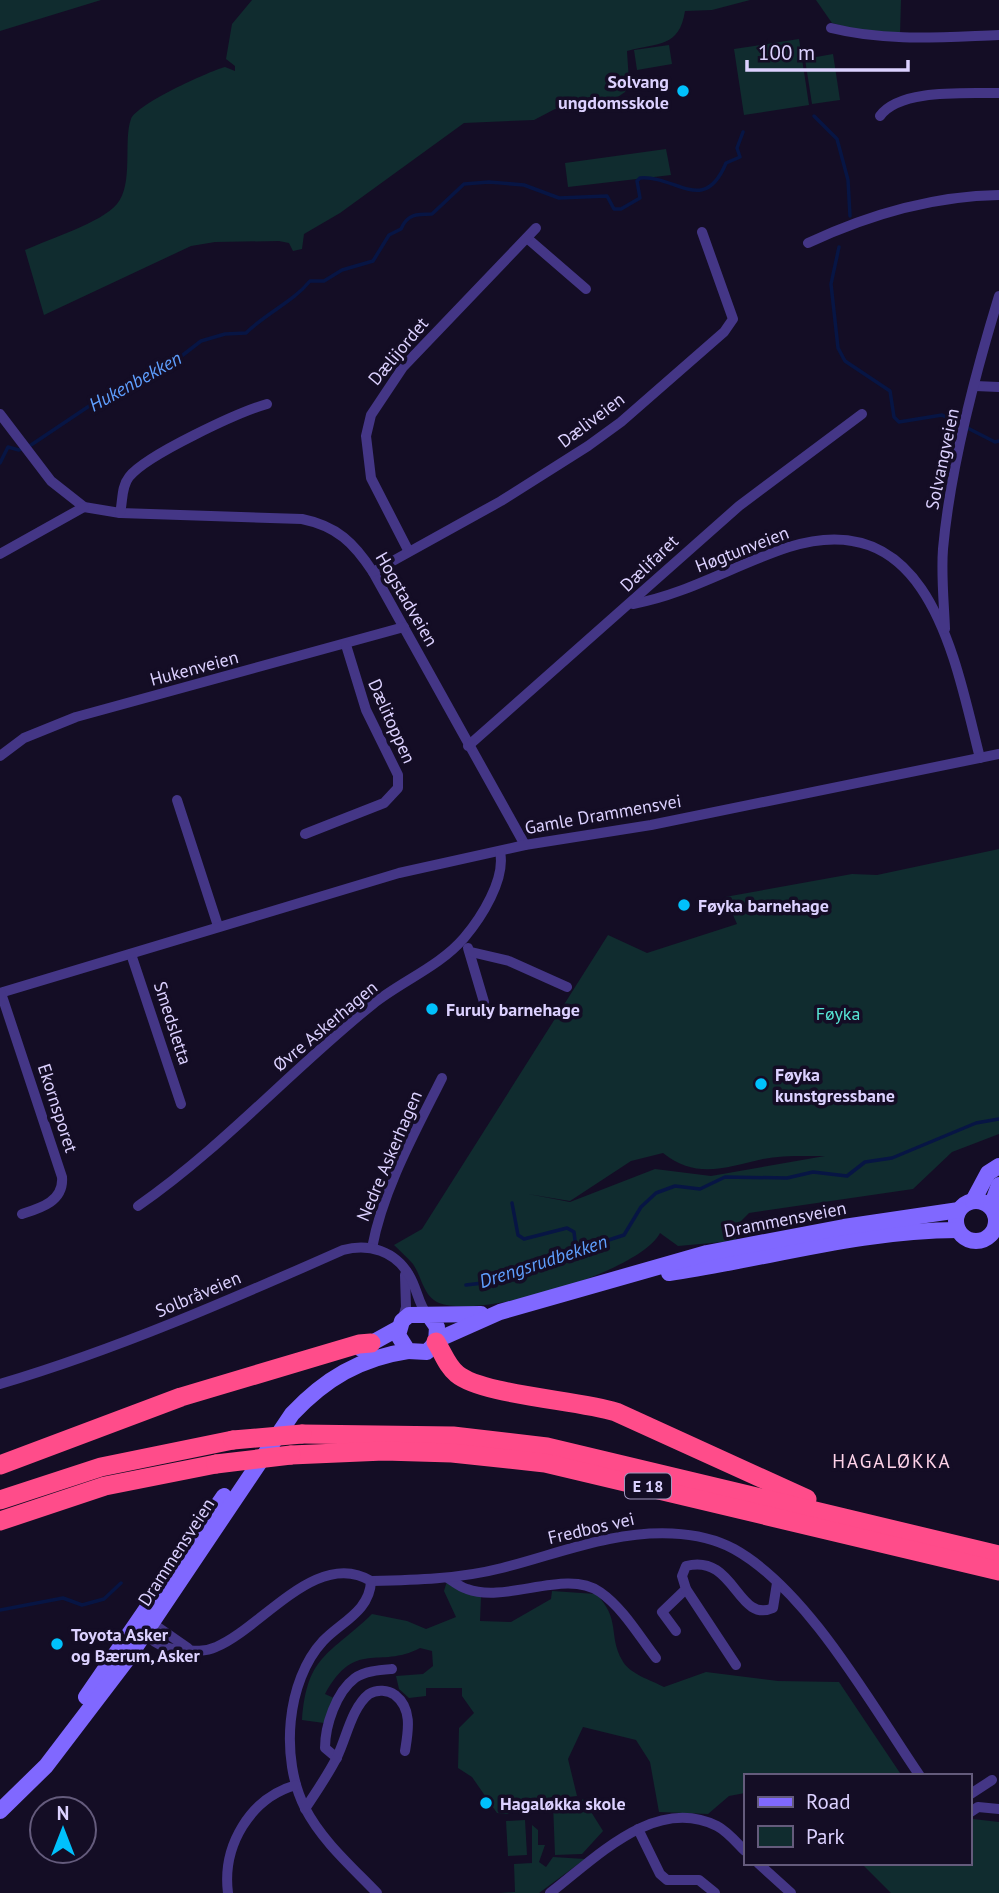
<svg xmlns="http://www.w3.org/2000/svg" width="999" height="1893" viewBox="0 0 999 1893" font-family="'PT Sans',sans-serif">
	<style>
		.green { fill: #102c2f; fill-rule: evenodd }
		.lines { fill: none; stroke-linecap: round; stroke-linejoin: round }
		.stream { stroke: #071544; stroke-width: 3.5 }
		.street { stroke: #443686; stroke-width: 10 }
		.secondary { stroke: #8068ff; stroke-width: 16 }
		.highway { stroke: #ff4c8a; stroke-width: 19 }
		.highway-bridge { stroke: #ff4c8a; stroke-width: 19 }
		.poi-dot { fill: #00c1fc; stroke: #140d25; stroke-width: 2.5 }
		.labels { text-anchor: middle; dominant-baseline: central; stroke-width: 7; stroke-linejoin: round; paint-order: stroke }
		.shield { fill: #140d25; stroke: #a096be; stroke-width: 2 }
		.shield-label { font-size: 16px; font-weight: bold; fill: #dcd1ff }
		.poi-label { font-size: 18px; font-weight: bold; fill: #dcd1ff; stroke: #140d25; text-anchor: start }
		.street-label { font-size: 18px; fill: #dcd1ff; stroke: #140d25 }
		.park-label { font-size: 18px; fill: #57e5d5; stroke: #140d25 }
		.water-label { font-size: 19px; font-style: italic; fill: #5f9fff; stroke: #140d25 }
		.neighbourhood-label { font-size: 19px; letter-spacing: 2px; fill: #ffd3e9; stroke: #140d25 }
	</style>
	<rect width="100%" height="100%" fill="#140d25"/>
	<g class="green">
		<path d="M0 0H101L0 31Z"/>
		<path d="M252 0H750L712 10 685 11C679 48 659 42 627 51L629 82 625 92 609 103 555 109 534 120 464 123 340 213 304 234 302 249 293 251 289 243 279 241 215 242 191 246 44 315 25 250C49 239 101 223 117 204 134 184 123 140 131 119 137 104 207 72 225 67L235 71V66L226 59 232 24Z"/>
		<path d="M816 0H901L900 35H875L832 23Z"/>
		<path d="M799 39 809 105 744 115 734 49Z"/>
		<path d="M669 45 672 64 637 70 634 50Z"/>
		<path d="M833 54 840 100 812 104 805 59Z"/>
		<path d="M666 149 671 175 568 187 565 163Z"/>
		<path d="M999 849V1134L952 1152 913 1189 749 1213 738 1224 739 1234 734 1241 678 1246 660 1233C639 1273 481 1319 439 1303 423 1296 422 1277 413 1264 407 1257 400 1251 394 1245L422 1229 608 935 647 953 737 924 725 897 852 874 877 875ZM663 1153C697 1180 726 1167 763 1159 782 1155 806 1156 825 1156L711 1176 655 1169 570 1202 528 1194 570 1201 631 1161Z"/>
		<path d="M448 1578 481 1597 480 1621 511 1622 551 1599 552 1591 596 1594C621 1619 608 1635 622 1660 629 1674 651 1680 664 1687L706 1672 778 1681 839 1682 902 1776H745V1793L729 1796 708 1814 659 1812 650 1762 636 1740 583 1727 568 1759 577 1796 549 1799 530 1812 519 1799 508 1814 497 1813 472 1777 458 1768 459 1728 474 1713 462 1696V1688H426V1696L409 1698 399 1689 396 1676 423 1674 433 1666 432 1651 420 1648C378 1670 356 1638 325 1694L336 1699 324 1723 302 1720C307 1654 330 1655 372 1614L407 1621 426 1629 456 1617 444 1591Z"/>
		<path d="M583 1799 603 1831 582 1854 555 1855 553 1803 580 1802Z"/>
		<path d="M973 1819 999 1822V1893H891L861 1863H969V1821Z"/>
		<path d="M525 1820 527 1855 508 1856 506 1821Z"/>
		<path d="M532 1825 538 1830V1845H545L539 1862 546 1867 553 1857 585 1859 539 1893H500L515 1892 514 1864 532 1863Z"/>
	</g>
	<g class="lines">
		<g class="stream">
			<path d="M814 116 837 139 848 180 850 216"/>
			<path d="M839 247 831 284 838 348 845 361 890 391 894 417 899 422 942 415 995 442 999 441"/>
			<path d="M0 463 8 447 19 450 31 445 122 384 145 373 166 368 201 341 225 334 246 333C266 313 293 302 310 281H324L342 270 373 261 389 235 401 229C407 214 417 214 432 214L464 184 489 182 524 185 559 198 607 196 614 209H621L640 198 637 181 640 178C676 175 704 216 726 163L740 157 737 148 743 132"/>
			<path d="M512 1203 518 1235 524 1239 567 1228 574 1232 576 1249"/>
			<path d="M466 1285 491 1282 544 1263 564 1251 584 1248 624 1235 641 1207 656 1193 675 1186 700 1189 725 1177 787 1178 813 1172 847 1176 865 1162 892 1158 976 1123 999 1119"/>
			<path d="M0 1610 63 1598 82 1605 104 1599 121 1583"/>
		</g>
		<g class="street">
			<path d="M831 28C887 42 942 37 999 35"/>
			<path d="M880 116C900 88 968 94 999 93"/>
			<path d="M527 238 586 289"/>
			<path d="M808 243C868 215 932 196 999 195"/>
			<path d="M975 386 999 387"/>
			<path d="M0 414 51 481 84 507 120 513 302 519C337 526 354 543 373 572L525 845"/>
			<path d="M120 513C123 501 121 487 129 477 146 455 239 412 267 404"/>
			<path d="M408 550 371 478 366 436 371 415 403 367 536 228"/>
			<path d="M0 554 84 507"/>
			<path d="M373 572 501 501 588 446 621 422 724 332 733 319 702 232"/>
			<path d="M633 604C688 594 736 564 789 547 930 503 955 660 980 758"/>
			<path d="M945 629C944 603 941 575 943 549 950 471 976 371 999 296"/>
			<path d="M468 746 739 506 862 414"/>
			<path d="M0 756 24 738 76 717 404 627"/>
			<path d="M177 800 218 926"/>
			<path d="M305 834 384 803 398 788V775L366 710 346 645"/>
			<path d="M468 948 484 1002"/>
			<path d="M471 952 509 961 567 987"/>
			<path d="M131 954 181 1104"/>
			<path d="M0 993 399 873 525 845 651 825 999 754"/>
			<path d="M1 993 62 1177C64 1201 41 1208 22 1214"/>
			<path d="M138 1206C223 1147 292 1069 373 1004 402 981 440 966 464 938 481 918 506 879 500 852"/>
			<path d="M372 1248C383 1189 415 1132 442 1078"/>
			<path d="M402 1321 406 1307 405 1275"/>
			<path d="M0 1384C118 1349 230 1300 343 1250 369 1243 395 1251 409 1275 417 1288 418 1303 427 1315"/>
			<path d="M448 1578C454 1582 460 1587 467 1589 506 1604 566 1568 600 1592 623 1608 639 1636 656 1658"/>
			<path d="M371 1581C415 1580 459 1579 502 1568 538 1559 573 1546 609 1539 648 1531 697 1529 734 1549 808 1590 872 1706 920 1776"/>
			<path d="M146 1623H152L188 1648"/>
			<path d="M142 1629C153 1644 165 1649 183 1650 194 1651 205 1652 216 1647 262 1628 317 1548 371 1581 370 1611 341 1622 323 1641 286 1681 280 1759 305 1808 322 1841 352 1867 377 1893"/>
			<path d="M676 1631 662 1612 686 1589"/>
			<path d="M736 1665 686 1589 682 1576 686 1566C735 1553 737 1624 773 1608L777 1583"/>
			<path d="M337 1758 325 1748C325 1726 336 1692 355 1678 365 1671 380 1670 392 1669"/>
			<path d="M969 1795 992 1780"/>
			<path d="M305 1809C316 1792 328 1775 337 1757 346 1739 352 1707 369 1694 377 1689 388 1690 395 1695 413 1709 408 1732 405 1751"/>
			<path d="M969 1813 978 1807 999 1809"/>
			<path d="M638 1829 660 1874 667 1880H699L715 1893"/>
			<path d="M758 1863 791 1893"/>
			<path d="M228 1893C222 1846 250 1798 296 1785"/>
			<path d="M550 1893C596 1858 655 1795 717 1826 727 1831 737 1843 745 1851"/>
		</g>
		<g class="secondary">
			<circle cx="976" cy="1221" r="20"/>
			<path d="M973 1201 988 1173 999 1166"/>
			<path d="M991 1207 999 1185"/>
			<path d="M669 1273C766 1259 861 1230 958 1230"/>
			<path d="M430 1317 437 1327 436 1342 427 1352 408 1351 398 1335 402 1321 409 1315 481 1314"/>
			<path d="M437 1340 500 1312 707 1253 844 1227 959 1210"/>
			<path d="M361 1349 399 1328"/>
			<path d="M86 1697 224 1496"/>
			<path d="M0 1811 46 1766 126 1661 292 1414C325 1379 360 1358 408 1351"/>
		</g>
		<g class="highway">
			<path d="M436 1342C443 1353 447 1366 457 1374 482 1395 577 1400 616 1412L807 1499"/>
			<path d="M302 1434 453 1436 547 1447 999 1555"/>
			<path d="M291 1455 384 1451 452 1453 545 1463 999 1571"/>
			<path d="M0 1465 181 1397 359 1344 371 1343"/>
			<path d="M0 1500 101 1467 233 1440"/>
			<path d="M0 1521 105 1486 216 1464"/>
		</g>
		<g class="highway-bridge">
			<path d="M233 1440 302 1434"/>
			<path d="M216 1464 291 1455"/>
		</g>
	</g>
	<g class="poi-dot">
		<circle cx="683" cy="91" r="7"/>
		<circle cx="684" cy="905" r="7"/>
		<circle cx="432" cy="1009" r="7"/>
		<circle cx="761" cy="1084" r="7"/>
		<circle cx="57" cy="1644" r="7"/>
		<circle cx="486" cy="1803" r="7"/>
	</g>
	<g class="labels">
		<rect class="shield" x="625" y="1473.5" width="46" height="25" rx="5"/>
		<g class="shield-label">
			<text x="648" y="1486">E 18</text>
		</g>
		<g class="poi-label">
			<text x="669" y="81" text-anchor="end">Solvang<tspan x="669" dy="21">ungdomsskole</tspan></text>
			<text x="698" y="905">Føyka barnehage</text>
			<text x="446" y="1009">Furuly barnehage</text>
			<text x="775" y="1074">Føyka<tspan x="775" dy="21">kunstgressbane</tspan></text>
			<text x="71" y="1634">Toyota Asker<tspan x="71" dy="21">og Bærum, Asker</tspan></text>
			<text x="500" y="1803">Hagaløkka skole</text>
		</g>
		<g class="street-label">
			<text transform="translate(398 351) rotate(-50)">Dælijordet</text>
			<text transform="translate(591 420) rotate(-37)">Dæliveien</text>
			<text transform="translate(942 459) rotate(-78)">Solvangveien</text>
			<text transform="translate(742 549) rotate(-21)">Høgtunveien</text>
			<text transform="translate(649 563) rotate(-44)">Dælifaret</text>
			<text transform="translate(407 599) rotate(60)">Hogstadveien</text>
			<text transform="translate(194 668) rotate(-15)">Hukenveien</text>
			<text transform="translate(392 721) rotate(66)">Dælitoppen</text>
			<text transform="translate(603 814) rotate(-10)">Gamle Drammensvei</text>
			<text transform="translate(173 1023) rotate(72)">Smedsletta</text>
			<text transform="translate(325 1026) rotate(-40)">Øvre Askerhagen</text>
			<text transform="translate(58 1108) rotate(72)">Ekornsporet</text>
			<text transform="translate(389 1156) rotate(-67)">Nedre Askerhagen</text>
			<text transform="translate(785 1219) rotate(-11)">Drammensveien</text>
			<text transform="translate(198 1294) rotate(-23)">Solbråveien</text>
			<text transform="translate(591 1528) rotate(-13)">Fredbos vei</text>
			<text transform="translate(176 1552) rotate(-57)">Drammensveien</text>
		</g>
		<g class="park-label">
			<text x="838" y="1013">Føyka</text>
		</g>
		<g class="water-label">
			<text transform="translate(135 381) rotate(-29)">Hukenbekken</text>
			<text transform="translate(543 1261) rotate(-18)">Drengsrudbekken</text>
		</g>
		<g class="neighbourhood-label">
			<text x="892" y="1461">HAGALØKKA</text>
		</g>
	</g>
	<rect x="744" y="1774" width="228" height="91" fill="#140d25" stroke="#645b7c" stroke-width="2"/>
	<rect x="758" y="1797" width="35" height="10" fill="#8068ff" stroke="#645b7c" stroke-width="2"/>
	<text x="806" y="1809" font-size="21" fill="#dcd1ff">Road</text>
	<rect x="758" y="1826" width="35" height="21" fill="#102c2f" stroke="#645b7c" stroke-width="2"/>
	<text x="806" y="1844" font-size="21" fill="#dcd1ff">Park</text>
	<g transform="translate(63 1830)"><circle r="33" fill="#140d25" stroke="#645b7c" stroke-width="2"/>
	<path d="M0-5L12 26L0 18L-12 26Z" fill="#00c1fc"/>
	<text y="-10" font-size="19" font-weight="bold" text-anchor="middle" fill="#dcd1ff">N</text>
	</g>
	<path d="M747 60v10h161v-10" fill="none" stroke="#dcd1ff" stroke-width="3.5"/>
	<text x="758" y="60" font-size="21" fill="#dcd1ff" stroke="#140d25" stroke-width="5" paint-order="stroke">100 m</text>
</svg>
